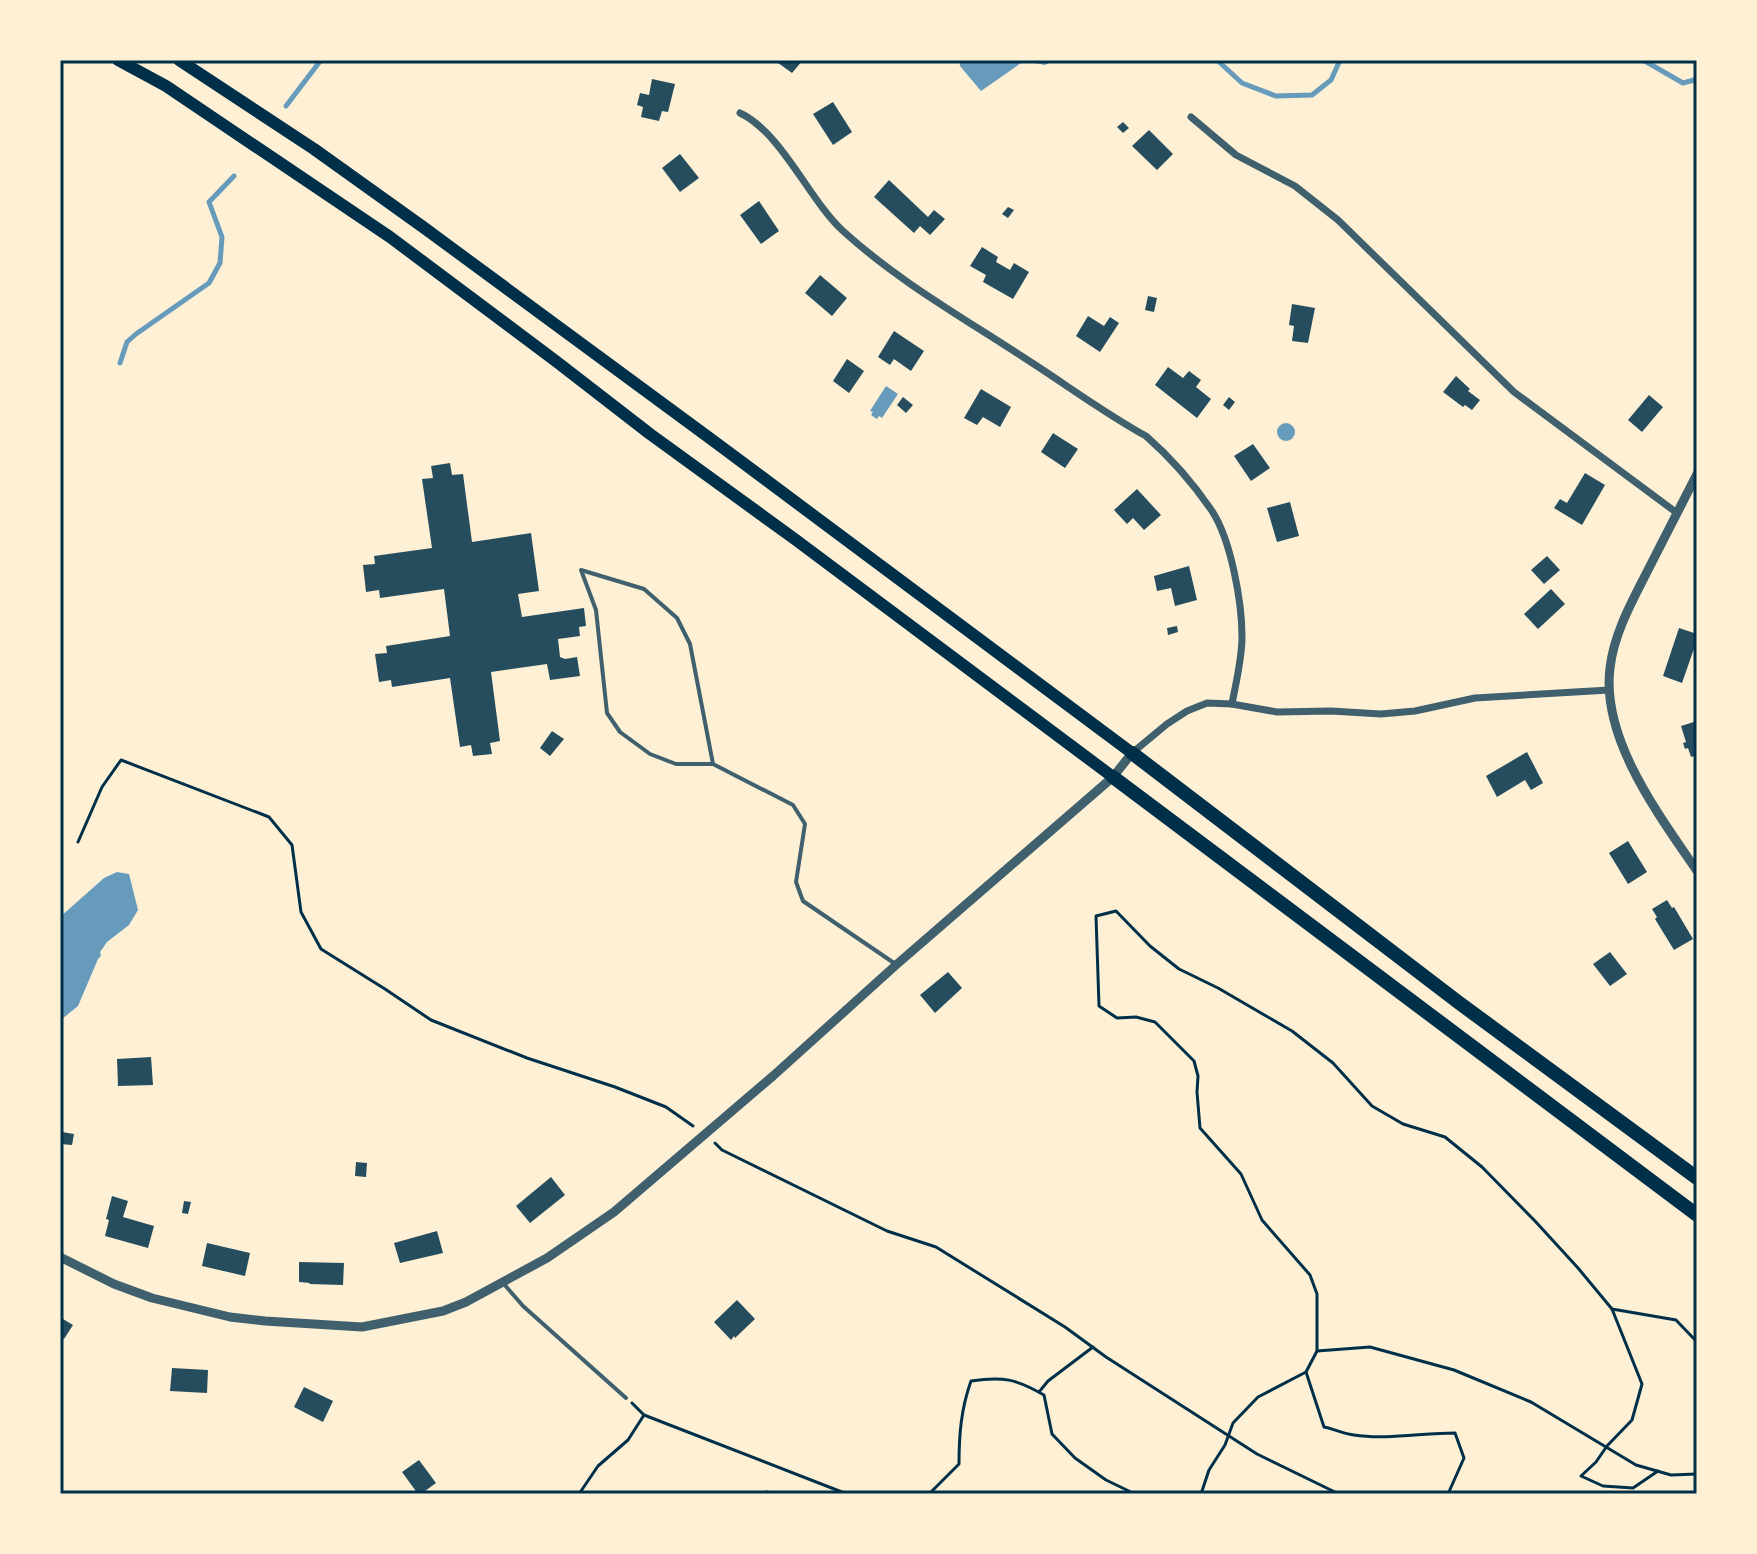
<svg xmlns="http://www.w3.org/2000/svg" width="1757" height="1554" viewBox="0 0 1757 1554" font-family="'Sofia Sans Condensed',sans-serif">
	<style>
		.water { fill: #669bbc }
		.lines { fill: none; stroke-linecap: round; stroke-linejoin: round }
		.stream { stroke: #669bbc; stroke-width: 5 }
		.building { fill: #264d5e }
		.path { stroke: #003049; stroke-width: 3 }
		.service { stroke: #3f606c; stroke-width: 4 }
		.minor { stroke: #3f606c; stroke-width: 7 }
		.tertiary { stroke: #3f606c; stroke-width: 9 }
		.trunk { stroke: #003049; stroke-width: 12 }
		.motorway { stroke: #003049; stroke-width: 14 }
		.neatline { fill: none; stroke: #003049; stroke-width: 3 }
	</style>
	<rect width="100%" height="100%" fill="#fdf0d5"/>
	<g class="water">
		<path d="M959 60H1054L1045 65 1024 61 981 91 960 66Z"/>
		<path d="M886 386 898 394 882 418 879 416 877 419 871 415 873 412 870 411Z"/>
		<circle cx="1286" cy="432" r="9"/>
		<path d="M117 872 129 874 138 910 129 925 107 942 100 952 101 956 98 959 78 1006 62 1019H60V917L104 878Z"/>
	</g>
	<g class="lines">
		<g class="stream">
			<path d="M1217 60 1242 83 1276 96 1312 95 1331 80 1340 60"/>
			<path d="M1643 60 1683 83 1694 80 1697 77"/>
			<path d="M286 106 321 60"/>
			<path d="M120 363 127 342 136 334 209 283 220 263 222 237 209 202 234 176"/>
		</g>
	</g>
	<g class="building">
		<path d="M774 60H803L792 73Z"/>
		<path d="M652 79 675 84 668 112 662 111 659 121 641 117 643 107 637 105 640 93 649 95Z"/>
		<path d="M833 102 852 132 833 145 813 114Z"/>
		<path d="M1123 122 1129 128 1123 133 1117 127Z"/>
		<path d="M1149 130 1173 154 1157 170 1132 146Z"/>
		<path d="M680 154 699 178 680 192 662 168Z"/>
		<path d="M889 180 928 217 934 210 945 219 930 235 920 226 914 233 874 197Z"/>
		<path d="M759 201 779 231 761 244 740 215Z"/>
		<path d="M1008 207 1014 210 1008 218 1002 214Z"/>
		<path d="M982 247 998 257 996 262 1010 270 1014 263 1029 272 1013 299 983 282 986 275 970 266Z"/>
		<path d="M820 275 847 298 832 316 805 293Z"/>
		<path d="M1148 296 1157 298 1154 312 1145 310Z"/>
		<path d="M1292 304 1315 308 1308 343 1292 341 1294 326 1289 325Z"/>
		<path d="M1088 316 1104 326 1110 317 1119 323 1100 352 1076 336Z"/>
		<path d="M894 331 924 351 911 371 894 359 890 365 878 357Z"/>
		<path d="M847 359 864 371 849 393 833 381Z"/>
		<path d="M1168 367 1183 378 1189 371 1201 380 1196 387 1211 399 1197 418 1155 385Z"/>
		<path d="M1456 376 1470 389 1468 391 1480 400 1472 410 1465 405 1463 407 1443 392Z"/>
		<path d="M981 389 1011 407 1000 427 983 417 977 425 964 418Z"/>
		<path d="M1649 395 1663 407 1642 432 1628 420Z"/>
		<path d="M903 397 913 405 906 413 897 405Z"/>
		<path d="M1229 397 1235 402 1229 410 1223 405Z"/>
		<path d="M1053 433 1078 449 1065 468 1041 452Z"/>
		<path d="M1253 444 1270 468 1251 481 1234 456Z"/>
		<path d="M450 463 452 475 463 474 472 542 531 533 539 591 518 594 522 617 584 608 586 626 579 627 580 636 558 639 560 657 565 659 577 657 580 676 550 680 547 664 491 672 500 741 490 743 492 754 473 756 471 745 460 747 450 678 392 687 391 680 379 682 375 654 387 653 386 646 450 636 444 589 380 598 379 590 366 592 363 565 375 564 374 556 432 548 422 479 433 478 431 466Z"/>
		<path d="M1585 473 1605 485 1582 525 1554 508 1560 499 1567 503Z"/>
		<path d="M1137 489 1161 515 1144 530 1133 518 1127 524 1114 510Z"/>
		<path d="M1290 502 1299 536 1277 542 1267 508Z"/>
		<path d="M1547 556 1560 570 1544 584 1531 570Z"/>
		<path d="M1189 566 1197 600 1175 606 1171 588 1157 591 1154 576Z"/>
		<path d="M1551 589 1565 604 1538 629 1524 614Z"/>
		<path d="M1177 626 1178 632 1168 635 1167 628Z"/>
		<path d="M1679 628 1697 634V640L1682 683 1663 676Z"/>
		<path d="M1697 721V755L1691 757 1688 748 1685 749 1683 743 1686 742 1681 726Z"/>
		<path d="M552 731 564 739 550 756 540 748Z"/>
		<path d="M1527 752 1543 783 1531 790 1525 780 1497 797 1486 776Z"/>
		<path d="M1628 841 1647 872 1628 884 1609 853Z"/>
		<path d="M1667 900 1672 908 1674 907 1693 939 1674 950 1655 919 1657 917 1652 909Z"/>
		<path d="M1610 952 1627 974 1610 986 1593 964Z"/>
		<path d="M948 972 962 988 935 1013 920 995Z"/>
		<path d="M151 1057 153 1085 118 1086 117 1059Z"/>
		<path d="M62 1132 74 1134 72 1145 60 1144Z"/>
		<path d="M356 1162 367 1163 366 1177 355 1176Z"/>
		<path d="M551 1177 565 1195 530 1223 516 1206Z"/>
		<path d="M112 1196 128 1201 123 1217 154 1226 148 1248 105 1236 109 1220 106 1219Z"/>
		<path d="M184 1201 191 1202 188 1214 182 1213Z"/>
		<path d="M437 1231 443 1253 400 1263 394 1243Z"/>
		<path d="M207 1243 250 1253 245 1276 202 1266Z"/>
		<path d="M299 1262 344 1263 343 1285 309 1284 310 1283 299 1282Z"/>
		<path d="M737 1300 755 1319 735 1338 734 1336 731 1340 714 1322Z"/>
		<path d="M63 1319 73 1325 64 1339 60 1337V1323Z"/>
		<path d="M172 1368 208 1370 207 1393 170 1391Z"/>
		<path d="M304 1387 333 1401 323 1422 294 1407Z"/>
		<path d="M419 1460 436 1483 421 1494H418L402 1472Z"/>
	</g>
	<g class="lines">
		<g class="path">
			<path d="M78 842 102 787 121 760 269 817 292 845 301 912 321 949 385 989 431 1020 527 1058 615 1087 666 1107 693 1126"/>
			<path d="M715 1143 722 1150 887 1231 936 1247 1065 1327 1106 1357 1257 1454 1339 1494"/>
			<path d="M1612 1309 1642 1384 1632 1420 1607 1446 1596 1462 1581 1476 1603 1486 1633 1488 1658 1471"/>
			<path d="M1317 1351 1370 1347 1454 1370 1531 1402 1636 1465 1671 1475 1697 1474"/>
			<path d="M1306 1372 1324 1427C1334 1429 1344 1434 1354 1435 1385 1440 1423 1433 1455 1433L1464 1458 1448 1494"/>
			<path d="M1039 1392 1048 1381 1093 1347"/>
			<path d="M632 1403 644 1415 847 1494"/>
			<path d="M579 1494 598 1466 628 1440 644 1415"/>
			<path d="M756 1494 767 1492 777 1494"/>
			<path d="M929 1494 959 1464C959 1435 961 1409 971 1381 1003 1376 1016 1379 1044 1395L1052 1434 1075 1458 1106 1480 1135 1494"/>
			<path d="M1201 1494 1209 1470 1225 1445 1233 1423 1258 1397 1306 1372 1317 1351V1294L1310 1275 1262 1220 1241 1174 1200 1128 1197 1092 1198 1076 1194 1061 1155 1022 1136 1017 1117 1018 1099 1006 1096 916 1116 911 1150 946 1179 969 1218 988 1292 1031 1333 1063 1372 1106 1403 1124 1445 1137 1482 1167 1535 1221 1578 1268 1612 1309 1676 1320 1697 1342"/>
		</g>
		<g class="service">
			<path d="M713 764H676L650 754 620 732 607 713 596 610 581 570 644 589 677 618 690 644 713 764 793 805 805 824 796 882 803 901 894 963"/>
			<path d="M503 1283 523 1306 626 1398"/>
		</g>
		<g class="minor">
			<path d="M740 113C782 133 809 200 843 231 898 281 962 317 1023 357 1064 383 1104 413 1146 436 1171 458 1193 483 1212 511 1231 540 1242 602 1242 637 1242 659 1236 682 1232 704"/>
			<path d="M1191 117 1236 155 1295 186 1338 220 1514 392 1677 513"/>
			<path d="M1132 753 1167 724 1187 711 1207 703 1232 704 1277 712 1331 711 1381 714 1415 711 1475 698 1609 690"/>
		</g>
		<g class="tertiary">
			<path d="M1697 474C1681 505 1665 536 1650 566 1634 598 1614 632 1610 668 1601 739 1659 815 1697 871"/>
			<path d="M60 1257 114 1284 152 1298 230 1317 265 1321 362 1327 443 1311 466 1302 547 1258 614 1212 773 1076 896 965 1113 777 1132 753"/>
		</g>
		<g class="trunk">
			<path d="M118 60 166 86 390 237 557 362 650 434 796 540 1113 777"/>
			<path d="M179 60 314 149 423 227 715 442 1132 753"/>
		</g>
		<g class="motorway">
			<path d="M1132 753 1458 1002 1697 1178"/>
			<path d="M1113 777 1697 1215"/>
		</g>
	</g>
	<rect width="1757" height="1554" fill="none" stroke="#fdf0d5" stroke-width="124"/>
	<rect x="62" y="62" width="1633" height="1430" class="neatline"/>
</svg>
